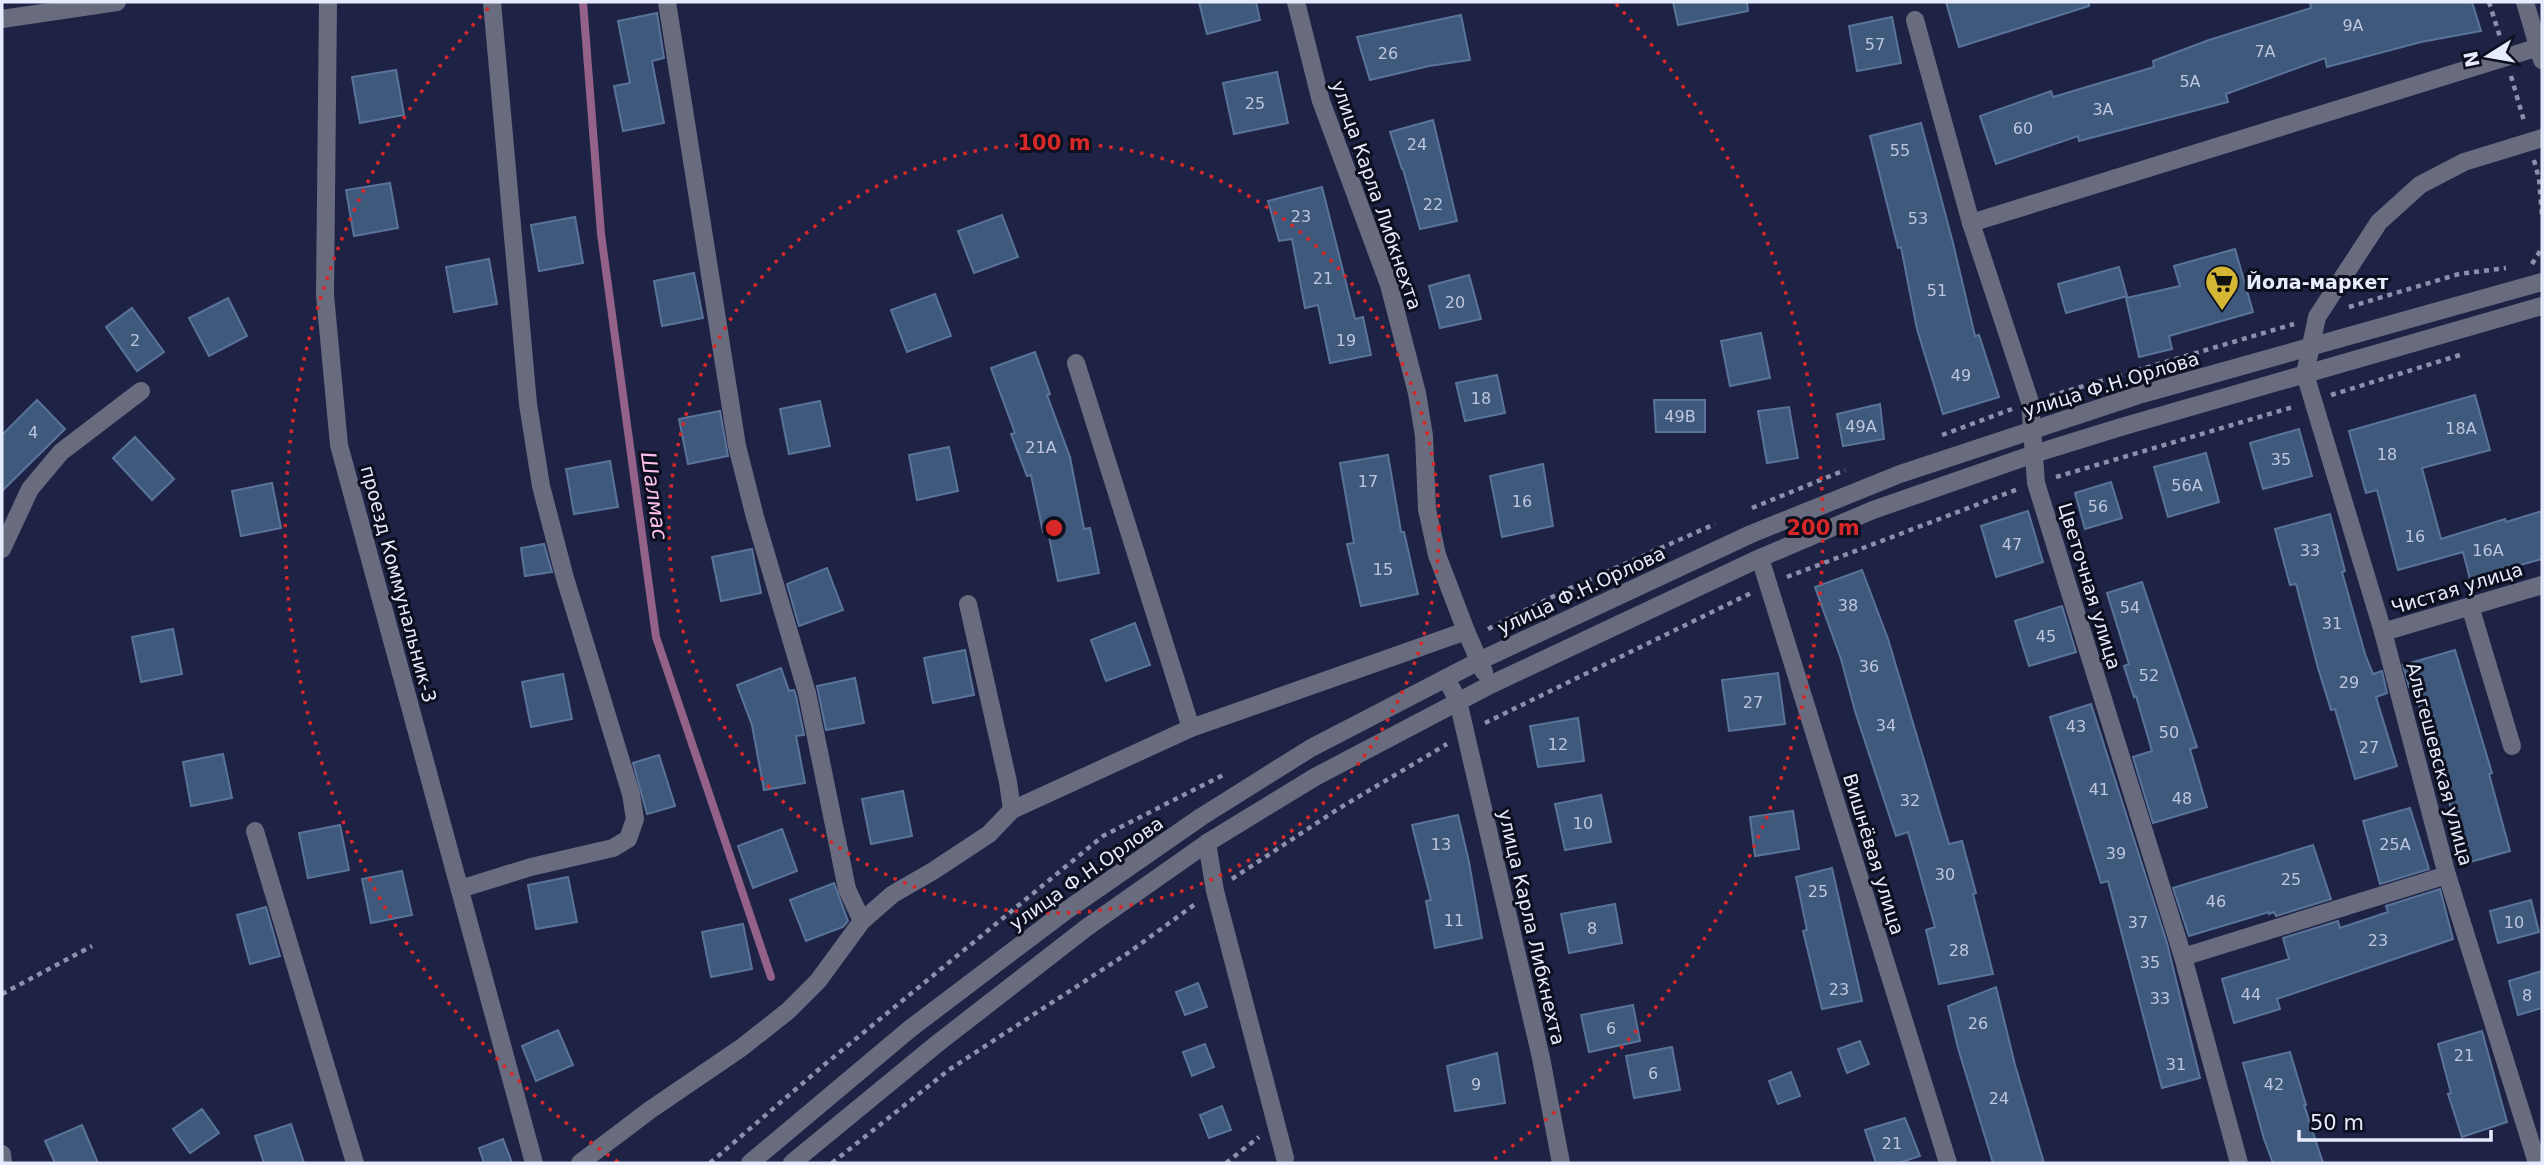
<svg xmlns="http://www.w3.org/2000/svg" width="2544" height="1165" viewBox="0 0 2544 1165" font-family="'DejaVu Sans',sans-serif">
	<style>
		.lines { fill: none; stroke-linecap: round; stroke-linejoin: round }
		.stream { stroke: #946188; stroke-width: 8 }
		.building { fill: #3f597c; stroke: #597498; stroke-width: 2 }
		.path { stroke: #8c90ab; stroke-width: 4.5; stroke-dasharray: 5 5; stroke-linecap: butt }
		.minor { stroke: #686c7e; stroke-width: 18 }
		.ring { fill: none; stroke: #d62828; stroke-width: 3.5; stroke-dasharray: 3.5 7 }
		.labels { text-anchor: middle; dominant-baseline: central; stroke-width: 6; stroke-linejoin: round; paint-order: stroke }
		.number-label { font-size: 16px; fill: #bdc6de }
		.street-label { font-size: 19px; fill: #e7ebfe; stroke: #0c0f1e }
		.poi-label { font-size: 19px; font-weight: bold; fill: #e7ebfe; stroke: #0c0f1e; text-anchor: start }
		.water-label { font-size: 21px; font-style: italic; fill: #fec1ef; stroke: #0c0f1e }
		.centre { fill: #d62828; stroke: #0c0f1e; stroke-width: 3.5 }
		.ring-label { font-size: 21px; text-anchor: middle; font-weight: bold; fill: #d62828; stroke: #0c0f1e; stroke-width: 6; stroke-linejoin: round; paint-order: stroke }
	</style>
	<rect width="100%" height="100%" fill="#1e2346"/>
	<g class="lines">
		<path class="stream" d="M583 2 601 234 656 637 771 977"/>
	</g>
	<g class="building">
		<path d="M1199 2H1256L1260 20 1207 34Z"/>
		<path d="M1673 2H1747L1748 11 1678 25Z"/>
		<path d="M1946 2H2089V6L1959 47Z"/>
		<path d="M2310 2H2472L2481 31 2421 42 2327 67 2325 58 2226 94 2228 102 2079 141 2078 136 1996 164 1980 116 2051 91 2053 97 2154 67 2153 61 2209 40 2311 8Z"/>
		<path d="M657 13 664 58 652 61 664 123 623 131 614 86 630 83 618 21Z"/>
		<path d="M1461 15 1470 60 1429 66 1370 80 1357 37Z"/>
		<path d="M1892 17 1901 63 1857 71 1849 26Z"/>
		<path d="M396 70 404 115 360 123 352 77Z"/>
		<path d="M1277 72 1288 123 1234 134 1223 83Z"/>
		<path d="M1433 120 1457 221 1420 229 1403 169H1402L1390 132Z"/>
		<path d="M1921 123 1953 243 1975 336 1979 335 1999 397 1943 414 1917 329 1901 247 1898 248 1870 136Z"/>
		<path d="M390 183 398 228 354 236 346 190Z"/>
		<path d="M1322 187 1355 319 1363 317 1371 355 1330 363 1318 305 1305 308 1292 239 1279 241 1268 201Z"/>
		<path d="M1002 215 1018 257 974 273 958 231Z"/>
		<path d="M575 217 583 263 539 271 531 225Z"/>
		<path d="M2235 249 2253 312 2169 336 2172 349 2139 357 2126 298 2180 286 2174 266Z"/>
		<path d="M489 259 497 304 454 312 446 267Z"/>
		<path d="M2119 267 2127 296 2066 313 2058 284Z"/>
		<path d="M694 273 703 318 662 326 654 281Z"/>
		<path d="M1469 275 1481 319 1440 328 1429 286Z"/>
		<path d="M935 294 951 336 907 352 891 310Z"/>
		<path d="M228 298 247 336 209 356 189 318Z"/>
		<path d="M132 308 164 352 137 371 106 327Z"/>
		<path d="M1761 333 1770 378 1730 386 1721 341Z"/>
		<path d="M1035 352 1050 394 1047 395 1070 457 1084 529 1090 528 1099 573 1058 581 1048 531 1043 532 1031 475 1027 476 1011 434 1015 433 991 368Z"/>
		<path d="M1497 375 1505 413 1465 421 1456 383Z"/>
		<path d="M2475 395 2490 450 2422 468 2441 539 2505 519 2506 522 2542 511V559L2470 579 2463 552 2398 570 2377 490 2366 493 2349 431Z"/>
		<path d="M37 400 65 429 2 491V435Z"/>
		<path d="M1654 400H1705V432H1656Z"/>
		<path d="M820 401 830 446 789 454 780 409Z"/>
		<path d="M1880 404 1884 439 1843 446 1837 414Z"/>
		<path d="M1789 407 1798 458 1767 463 1758 411Z"/>
		<path d="M720 411 728 456 688 464 679 419Z"/>
		<path d="M2299 429 2312 476 2263 489 2250 443Z"/>
		<path d="M135 437 174 479 152 500 113 458Z"/>
		<path d="M949 447 958 491 917 500 909 455Z"/>
		<path d="M2206 453 2219 502 2168 517 2154 467Z"/>
		<path d="M1388 455 1401 532H1404L1418 594 1361 606 1347 544 1354 543 1340 463Z"/>
		<path d="M610 461 618 507 574 514 566 469Z"/>
		<path d="M1543 464 1553 526 1502 537 1490 476Z"/>
		<path d="M2111 482 2122 518 2085 529 2075 493Z"/>
		<path d="M272 483 281 528 241 536 232 491Z"/>
		<path d="M2028 511 2043 562 1996 577 1981 526Z"/>
		<path d="M2330 514 2345 571 2342 572 2365 654 2373 674 2382 671 2387 693 2376 697 2397 766 2355 779 2335 709 2331 710 2318 668 2296 584 2290 585 2275 529Z"/>
		<path d="M544 544 552 572 525 576 521 548Z"/>
		<path d="M752 549 761 593 721 601 712 557Z"/>
		<path d="M827 568 843 610 799 626 787 584Z"/>
		<path d="M1862 570 1888 639 1949 844 1962 841 1976 893 1973 894 1993 974 1939 984 1926 930 1935 927 1908 832 1896 836 1855 711 1841 659 1815 587Z"/>
		<path d="M2142 582 2197 747 2190 749 2207 807 2153 823 2133 757 2152 751 2136 696 2134 697 2124 666 2129 664 2107 593Z"/>
		<path d="M2062 606 2076 652 2029 666 2015 621Z"/>
		<path d="M1135 623 1150 665 1106 681 1091 640Z"/>
		<path d="M173 629 182 674 141 682 132 637Z"/>
		<path d="M965 650 974 695 933 703 924 658Z"/>
		<path d="M2455 650 2492 773 2489 774 2510 851 2470 862 2443 785 2413 685 2409 687 2403 665Z"/>
		<path d="M781 668 789 691 794 690 796 696 804 735 796 736 805 783 764 790 752 725 737 685Z"/>
		<path d="M1778 673 1785 724 1729 731 1722 680Z"/>
		<path d="M563 674 572 719 531 727 522 682Z"/>
		<path d="M855 678 864 723 826 730 817 686Z"/>
		<path d="M2091 704 2167 943 2200 1078 2162 1088 2108 881 2101 883 2050 717Z"/>
		<path d="M1578 718 1584 761 1538 767 1530 726Z"/>
		<path d="M223 754 232 798 191 806 183 762Z"/>
		<path d="M659 755 675 806 647 814 633 763Z"/>
		<path d="M903 791 912 836 871 844 862 799Z"/>
		<path d="M1601 795 1611 842 1565 850 1555 804Z"/>
		<path d="M2410 808 2429 869 2380 884 2363 821Z"/>
		<path d="M1793 811 1799 849 1755 856 1750 817Z"/>
		<path d="M1458 815 1469 862 1482 938 1435 948 1426 901 1431 900 1412 825Z"/>
		<path d="M340 825 349 870 308 878 299 833Z"/>
		<path d="M782 829 797 871 753 888 738 846Z"/>
		<path d="M2313 845 2331 899 2276 916 2274 912 2269 914V912L2189 936 2173 888Z"/>
		<path d="M1832 868 1862 1001 1822 1009 1803 931 1807 930 1796 877Z"/>
		<path d="M402 871 412 915 371 923 362 879Z"/>
		<path d="M568 877 577 922 536 929 528 885Z"/>
		<path d="M834 883 848 921 843 927 806 941 790 900Z"/>
		<path d="M2440 889 2453 939 2277 999 2280 1009 2234 1023 2222 979 2289 959 2283 938 2338 921 2340 928 2388 912 2386 906Z"/>
		<path d="M2531 900 2539 932 2498 943 2490 911Z"/>
		<path d="M1615 904 1622 943 1569 953 1561 914Z"/>
		<path d="M266 907 280 956 250 964 237 915Z"/>
		<path d="M743 924 752 969 711 977 702 932Z"/>
		<path d="M2542 971V1008L2518 1015 2509 981Z"/>
		<path d="M1198 983 1207 1007 1185 1015 1176 992Z"/>
		<path d="M1996 987 2015 1065 2044 1163H1993L1958 1048 1948 1006Z"/>
		<path d="M1633 1005 1640 1041 1589 1052 1581 1015Z"/>
		<path d="M558 1030 573 1065 536 1081 522 1046Z"/>
		<path d="M2482 1031 2507 1122 2462 1137 2448 1094 2451 1093 2438 1044Z"/>
		<path d="M1860 1041 1869 1064 1847 1073 1838 1049Z"/>
		<path d="M1205 1044 1214 1067 1192 1076 1183 1052Z"/>
		<path d="M1672 1047 1680 1090 1634 1098 1626 1056Z"/>
		<path d="M2290 1052 2306 1105H2304L2323 1163H2273L2264 1139 2243 1063Z"/>
		<path d="M1497 1053 1505 1103 1455 1111 1447 1066Z"/>
		<path d="M1791 1072 1800 1096 1778 1104 1769 1081Z"/>
		<path d="M1222 1106 1231 1130 1209 1138 1200 1115Z"/>
		<path d="M202 1109 219 1133 190 1153 173 1129Z"/>
		<path d="M1905 1118 1920 1156 1899 1163H1876L1865 1130Z"/>
		<path d="M291 1124 304 1163H264L255 1136Z"/>
		<path d="M82 1125 98 1163H55L45 1141Z"/>
		<path d="M503 1139 512 1163H484L479 1148Z"/>
	</g>
	<g class="lines">
		<g class="path">
			<path d="M2489 2 2500 37"/>
			<path d="M2511 76 2524 121"/>
			<path d="M2534 160 2539 179 2542 215"/>
			<path d="M2532 264 2542 248"/>
			<path d="M2349 307 2459 274 2506 268"/>
			<path d="M2331 395 2460 355"/>
			<path d="M2050 396 2294 324"/>
			<path d="M1942 435 2012 409"/>
			<path d="M2056 477 2293 407"/>
			<path d="M1752 508 1845 470"/>
			<path d="M1787 577 2018 489"/>
			<path d="M1488 629 1566 590 1715 524"/>
			<path d="M1485 723 1751 593"/>
			<path d="M1232 879 1338 809 1447 744"/>
			<path d="M2 994 92 946"/>
			<path d="M710 1163 824 1065 1103 836 1223 775"/>
			<path d="M832 1163 950 1069 1128 953 1198 902"/>
			<path d="M1226 1163 1259 1137"/>
		</g>
		<g class="minor">
			<path d="M328 2 325 295 339 445 534 1163"/>
			<path d="M667 2 737 446 755 517 807 693 847 889 862 921"/>
			<path d="M1296 2 1321 101 1389 285 1417 393 1424 436 1427 509 1437 555 1466 631 1484 672"/>
			<path d="M2525 2 2542 60"/>
			<path d="M2 19 117 2"/>
			<path d="M1915 20 1971 223 2030 402 2036 483 2183 957 2239 1163"/>
			<path d="M1971 223 2539 47"/>
			<path d="M1076 363 1191 728"/>
			<path d="M2 549 30 489 61 452 141 391"/>
			<path d="M1760 558 1948 1163"/>
			<path d="M968 604 1008 782 1012 810"/>
			<path d="M2470 606 2512 746"/>
			<path d="M2383 632 2542 585"/>
			<path d="M1446 678 1458 701 1541 1058 1561 1163"/>
			<path d="M255 831 355 1163"/>
			<path d="M1207 843 1215 891 1285 1158"/>
			<path d="M460 889 531 867 613 848 628 839 635 819 631 794 565 578 541 486 528 404 492 2"/>
			<path d="M2183 957 2447 875"/>
			<path d="M2 1154 3 1163"/>
			<path d="M580 1163 650 1110 741 1048 788 1011 818 981 862 921 893 894 933 871 989 834 1012 810 1191 728 1466 631"/>
			<path d="M750 1163 911 1028 1067 910 1201 817 1311 748 1479 661 1751 534 1900 474 2142 394 2542 282"/>
			<path d="M792 1163 938 1043 1086 928 1207 843 1315 777 1490 685 1760 558 1873 510 2034 454 2121 427 2542 306"/>
			<path d="M2537 1163 2447 875 2383 632 2305 374 2317 317 2379 222 2420 185 2464 162 2542 138"/>
		</g>
	</g>
	<g class="ring">
		<circle cx="1054" cy="528" r="385"/>
		<path d="M618 1162A769 769 0 0 1 492 4M1616 4A769 769 0 0 1 1490 1162"/>
	</g>
	<defs>
		<g id="supermarket-pin" transform="scale(1.75)"><path d="M0 17L-7.5 6A9.5 9.5 0 1 1 7.5 6Z" fill="#d4b635" stroke="#0c0f1e"/><path d="M-6-5.5h2.5l.6 2H6L4.5 2H-2.5L-4.4-4H-6ZM-1.5 3.2a1.3 1.3 0 1 0 .1 0ZM3 3.2a1.3 1.3 0 1 0 .1 0Z" fill="#111"/></g>
	</defs>
	<g fill-rule="evenodd">
		<use href="#supermarket-pin" x="2222" y="282"/>
	</g>
	<g class="labels">
		<g class="number-label">
			<text x="2353" y="25">9А</text>
			<text x="1875" y="44">57</text>
			<text x="2265" y="51">7А</text>
			<text x="1388" y="53">26</text>
			<text x="2190" y="81">5А</text>
			<text x="1255" y="103">25</text>
			<text x="2103" y="109">3А</text>
			<text x="2023" y="128">60</text>
			<text x="1417" y="144">24</text>
			<text x="1900" y="150">55</text>
			<text x="1433" y="204">22</text>
			<text x="1301" y="216">23</text>
			<text x="1918" y="218">53</text>
			<text x="1323" y="278">21</text>
			<text x="1937" y="290">51</text>
			<text x="1455" y="302">20</text>
			<text x="135" y="340">2</text>
			<text x="1346" y="340">19</text>
			<text x="1961" y="375">49</text>
			<text x="1481" y="398">18</text>
			<text x="1680" y="416">49В</text>
			<text x="1861" y="426">49А</text>
			<text x="2461" y="428">18А</text>
			<text x="33" y="432">4</text>
			<text x="1041" y="447">21А</text>
			<text x="2387" y="454">18</text>
			<text x="2281" y="459">35</text>
			<text x="1368" y="481">17</text>
			<text x="2187" y="485">56А</text>
			<text x="1522" y="501">16</text>
			<text x="2098" y="506">56</text>
			<text x="2415" y="536">16</text>
			<text x="2012" y="544">47</text>
			<text x="2310" y="550">33</text>
			<text x="2488" y="550">16А</text>
			<text x="1383" y="569">15</text>
			<text x="1848" y="605">38</text>
			<text x="2130" y="607">54</text>
			<text x="2332" y="623">31</text>
			<text x="2046" y="636">45</text>
			<text x="1869" y="666">36</text>
			<text x="2149" y="675">52</text>
			<text x="2349" y="682">29</text>
			<text x="1753" y="702">27</text>
			<text x="1886" y="725">34</text>
			<text x="2076" y="726">43</text>
			<text x="2169" y="732">50</text>
			<text x="1558" y="744">12</text>
			<text x="2369" y="747">27</text>
			<text x="2099" y="789">41</text>
			<text x="2182" y="798">48</text>
			<text x="1910" y="800">32</text>
			<text x="1583" y="823">10</text>
			<text x="1441" y="844">13</text>
			<text x="2395" y="844">25А</text>
			<text x="2116" y="853">39</text>
			<text x="1945" y="874">30</text>
			<text x="2291" y="879">25</text>
			<text x="1818" y="891">25</text>
			<text x="2216" y="901">46</text>
			<text x="1454" y="920">11</text>
			<text x="2138" y="922">37</text>
			<text x="2514" y="922">10</text>
			<text x="1592" y="928">8</text>
			<text x="2378" y="940">23</text>
			<text x="1959" y="950">28</text>
			<text x="2150" y="962">35</text>
			<text x="1839" y="989">23</text>
			<text x="2251" y="994">44</text>
			<text x="2527" y="995">8</text>
			<text x="2160" y="998">33</text>
			<text x="1978" y="1023">26</text>
			<text x="1611" y="1028">6</text>
			<text x="2464" y="1055">21</text>
			<text x="2176" y="1064">31</text>
			<text x="1653" y="1073">6</text>
			<text x="1476" y="1084">9</text>
			<text x="2274" y="1084">42</text>
			<text x="1999" y="1098">24</text>
			<text x="1892" y="1143">21</text>
		</g>
		<g class="street-label">
			<text transform="translate(1377 195) rotate(71)">улица Карла Либкнехта</text>
			<text transform="translate(2111 384) rotate(-17)">улица Ф.Н.Орлова</text>
			<text transform="translate(399 584) rotate(75)">проезд Коммунальник-3</text>
			<text transform="translate(2090 586) rotate(73)">Цветочная улица</text>
			<text transform="translate(2457 588) rotate(-17)">Чистая улица</text>
			<text transform="translate(1581 590) rotate(-25)">улица Ф.Н.Орлова</text>
			<text transform="translate(2440 764) rotate(75)">Альгешевская улица</text>
			<text transform="translate(1874 854) rotate(73)">Вишнёвая улица</text>
			<text transform="translate(1086 873) rotate(-35)">улица Ф.Н.Орлова</text>
			<text transform="translate(1532 927) rotate(77)">улица Карла Либкнехта</text>
		</g>
		<g class="poi-label">
			<text x="2246" y="282">Йола-маркет</text>
		</g>
		<g class="water-label">
			<text transform="translate(654 496) rotate(82)">Шалмас</text>
		</g>
	</g>
	<circle cx="1054" cy="528" r="10" class="centre"/>
	<g class="ring-label">
		<text x="1054" y="150">100 m</text>
		<text x="1823" y="535">200 m</text>
	</g>
	<rect width="2544" height="1165" fill="none" stroke="#e7ebfe" stroke-width="7"/>
	<g transform="translate(2488 56) rotate(259)" stroke="#0c0f1e" stroke-width="5" paint-order="stroke">
	<path d="M0-5L12 26L0 18L-12 26Z" fill="#e7ebfe"/>
	<text y="-10" font-size="19" font-weight="bold" text-anchor="middle" fill="#e7ebfe">N</text>
	</g>
	<path d="M2299 1130v10h192v-10" fill="none" stroke="#e7ebfe" stroke-width="3.5"/>
	<text x="2310" y="1130" font-size="21" fill="#e7ebfe" stroke="#0c0f1e" stroke-width="5" paint-order="stroke">50 m</text>
</svg>
